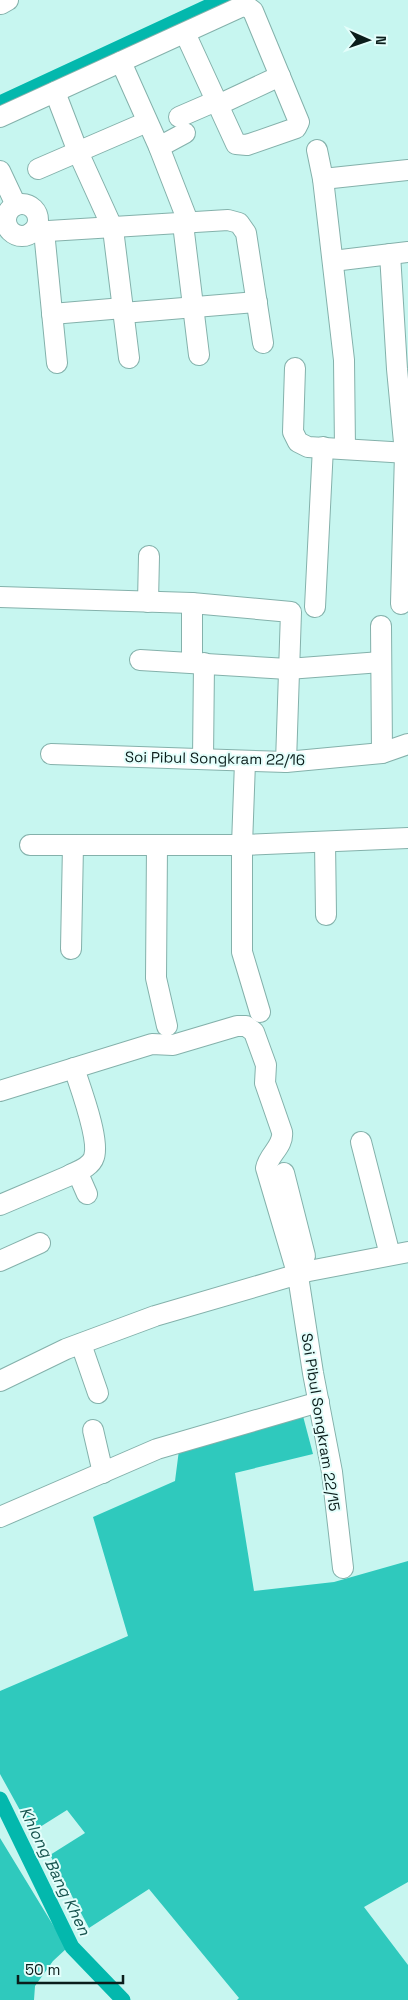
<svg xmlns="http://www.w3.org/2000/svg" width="408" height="2000" viewBox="0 0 408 2000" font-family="'Space Grotesk',sans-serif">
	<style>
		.forest { fill: #2fc9bd }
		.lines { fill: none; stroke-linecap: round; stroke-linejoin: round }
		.canal { stroke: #03b8ad; stroke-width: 15 }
		.minor-casing { stroke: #84b1ab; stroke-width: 22 }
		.minor { stroke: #fff; stroke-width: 20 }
		.labels { text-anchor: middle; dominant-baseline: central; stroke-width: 4; stroke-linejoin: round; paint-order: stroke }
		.street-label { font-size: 15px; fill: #0b1d1b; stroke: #e3fefb }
		.water-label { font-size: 16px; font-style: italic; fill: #16534e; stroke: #e3fefb }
	</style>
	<rect width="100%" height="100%" fill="#c7f6f0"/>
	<g class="forest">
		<path d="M303 1416 313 1454 235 1473 254 1591 334 1582 408 1561V1882L364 1907 408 1965V2000H237L239 1998 149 1889 89 1928 50 1855 85 1833 67 1810 32 1832 0 1774V1691L128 1636 93 1517 175 1481 179 1450Z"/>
		<path d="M0 1838 67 1948 53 1961 35 1986 34 2000H0Z"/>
	</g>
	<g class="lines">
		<g class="canal">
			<path d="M0 103 222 0"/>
			<path d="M0 1799 72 1947 123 2000"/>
		</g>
		<g class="minor-casing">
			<g id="minor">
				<path d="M1 4 8 0"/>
				<path d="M121 62 159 147 189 224"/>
				<path d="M55 92 78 152 113 229 129 358"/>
				<path d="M218 105 280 76"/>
				<path d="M0 117 245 5 253 11 299 122 296 128 247 145 236 144 185 33"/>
				<path d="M179 117 216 101"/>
				<path d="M159 147 185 133"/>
				<path d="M317 150 323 179 344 360 345 449"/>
				<path d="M38 169 147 122"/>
				<path d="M0 171 16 205"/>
				<path d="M323 179 408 170"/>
				<circle cx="22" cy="220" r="16"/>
				<path d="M183 224 199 355"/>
				<path d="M44 231 57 363"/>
				<path d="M32 232 228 220 239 223 246 233 263 343"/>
				<path d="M390 254 397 369 405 453 401 604"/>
				<path d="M333 261 408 252"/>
				<path d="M123 313 257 302"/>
				<path d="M52 314 123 308"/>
				<path d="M295 368 293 432 298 442 308 447 408 453"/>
				<path d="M0 597 192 603 291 612 286 762"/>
				<path d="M148 602 149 556"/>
				<path d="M192 603V662"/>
				<path d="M315 607 323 447"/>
				<path d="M381 626 382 753"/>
				<path d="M140 660 288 669 381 662"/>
				<path d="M51 754 286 762 382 753 408 744"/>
				<path d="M203 759 204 663"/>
				<path d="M245 762 242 845V952L260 1012"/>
				<path d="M325 842 326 915"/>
				<path d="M30 845H242L408 838"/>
				<path d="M157 845 156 978 167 1026"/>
				<path d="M71 949 73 845"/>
				<path d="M0 1091 152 1044 173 1045 237 1026H246L254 1032 266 1065 265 1083 282 1132C284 1146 269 1154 266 1168L298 1276 313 1373 332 1472 343 1568"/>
				<path d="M361 1142 390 1255"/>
				<path d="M284 1173 305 1256"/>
				<path d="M70 1175C78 1171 91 1167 94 1157 100 1139 80 1087 74 1068"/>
				<path d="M0 1205 73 1174 80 1178 87 1194"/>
				<path d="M0 1261 40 1243"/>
				<path d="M81 1344 98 1393"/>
				<path d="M0 1381 66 1349 155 1316 309 1271 408 1252"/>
				<path d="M93 1430 103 1473"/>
				<path d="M0 1517 157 1449 319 1402"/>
			</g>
		</g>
		<use href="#minor" class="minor"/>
	</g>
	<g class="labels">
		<g class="street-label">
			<text transform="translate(215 758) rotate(1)">Soi Pibul Songkram 22/16</text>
			<text transform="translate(321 1422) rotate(81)">Soi Pibul Songkram 22/15</text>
		</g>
		<g class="water-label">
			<text transform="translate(55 1871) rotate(64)">Khlong Bang Khen</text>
		</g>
	</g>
	<g transform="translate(368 40) rotate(92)" stroke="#e3fefb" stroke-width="4" paint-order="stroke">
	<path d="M0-4L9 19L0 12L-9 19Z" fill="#0b1d1b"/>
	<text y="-8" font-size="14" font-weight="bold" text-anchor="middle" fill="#0b1d1b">N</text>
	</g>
	<path d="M18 1975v8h105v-8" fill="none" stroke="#0b1d1b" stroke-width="2.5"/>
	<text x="25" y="1975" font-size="15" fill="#0b1d1b" stroke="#e3fefb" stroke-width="4" paint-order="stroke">50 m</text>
</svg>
